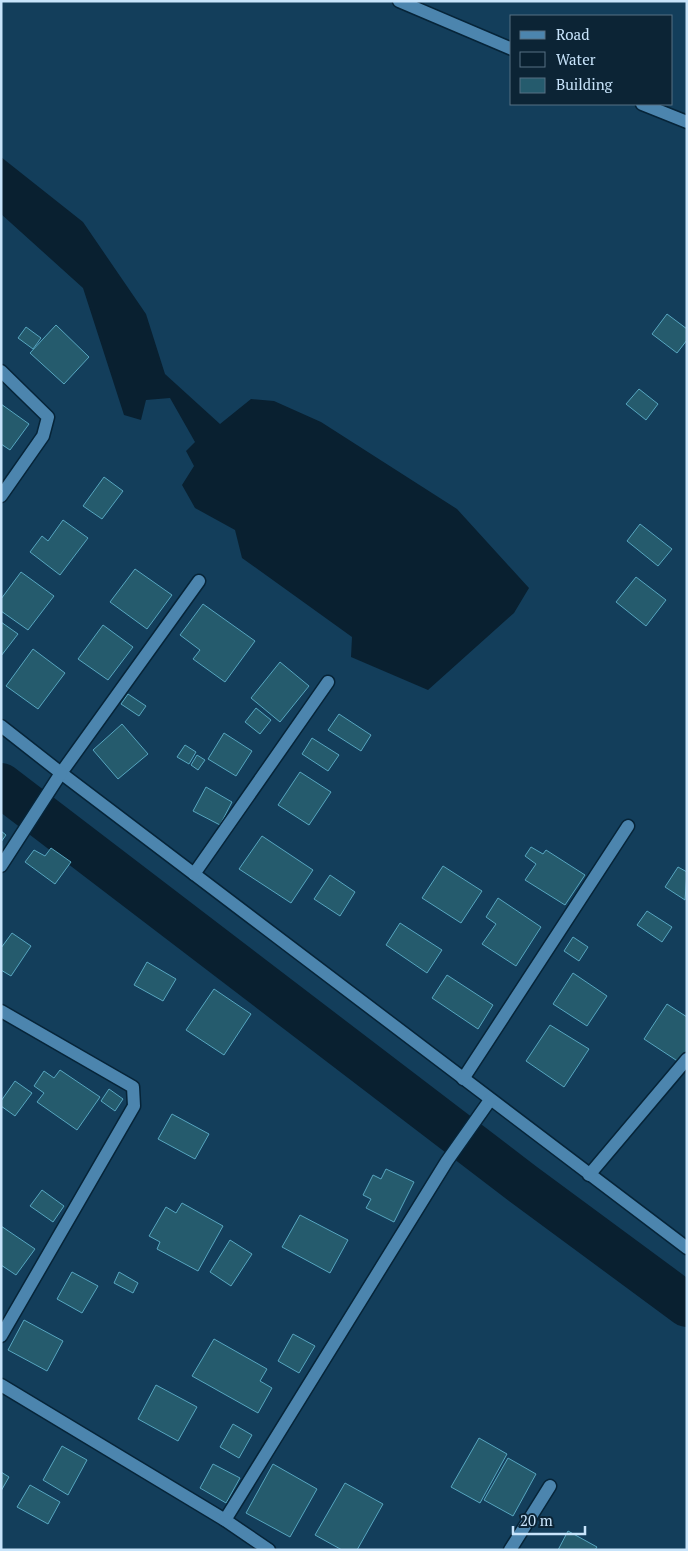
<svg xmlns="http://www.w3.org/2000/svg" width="688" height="1551" viewBox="0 0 688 1551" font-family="'PT Serif',serif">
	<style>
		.water { fill: #092030 }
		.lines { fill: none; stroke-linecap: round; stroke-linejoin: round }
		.river { stroke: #092030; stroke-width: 44 }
		.building { fill: #255b6d; stroke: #57a6c0 }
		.minor-casing { stroke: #062438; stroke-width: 15 }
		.minor { stroke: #4c85ae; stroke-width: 12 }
	</style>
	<rect width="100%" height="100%" fill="#133e5b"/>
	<path class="water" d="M1 157 83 222 146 314 165 374 220 424 251 399 274 401 321 422 457 509 529 588 514 613 428 690 351 657 352 637 242 558 235 530 195 508 182 485 194 466 186 451 195 442 170 398 146 400 141 420 124 415 83 288 1 214Z"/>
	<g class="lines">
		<path class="river" d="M1 785 523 1184 687 1305"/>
	</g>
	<g class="building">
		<path d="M667 314 687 329V340L677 353 652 334Z"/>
		<path d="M56 325 89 357 64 384 30 353Z"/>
		<path d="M26 327 41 338 33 349 18 338Z"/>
		<path d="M639 389 658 404 646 420 626 404Z"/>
		<path d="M1 404 29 424 10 450 1 444Z"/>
		<path d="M104 477 123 491 102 519 83 506Z"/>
		<path d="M63 520 88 538 60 575 30 552 42 536 48 541Z"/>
		<path d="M640 524 672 549 658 566 627 541Z"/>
		<path d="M135 569 172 595 147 629 110 602Z"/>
		<path d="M21 572 54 596 28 630 1 611V599Z"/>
		<path d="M636 577 666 600 646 626 616 602Z"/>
		<path d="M203 604 255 641 225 682 193 659 200 650 180 635Z"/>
		<path d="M1 622 18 634 1 656Z"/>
		<path d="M103 625 133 647 108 680 78 659Z"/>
		<path d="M33 649 65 673 38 709 6 686Z"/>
		<path d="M280 662 309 686 280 722 251 698Z"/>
		<path d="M128 694 146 706 139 716 121 704Z"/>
		<path d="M256 708 271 720 260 734 245 722Z"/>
		<path d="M339 714 371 735 361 751 328 730Z"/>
		<path d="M122 724 148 754 118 779 93 750Z"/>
		<path d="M224 733 252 751 236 776 208 759Z"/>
		<path d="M312 738 339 755 328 771 302 754Z"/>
		<path d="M185 745 196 752 189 764 177 757Z"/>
		<path d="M197 755 205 760 198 770 191 765Z"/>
		<path d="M300 772 331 792 309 825 278 805Z"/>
		<path d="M206 787 232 802 220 825 193 811Z"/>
		<path d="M1 831 6 835 1 842Z"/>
		<path d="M262 836 313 870 291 903 239 869Z"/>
		<path d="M531 847 543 854 546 850 585 875 565 905 525 880 536 864 525 856Z"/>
		<path d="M51 848 71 862 55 884 25 862 34 850 45 856Z"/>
		<path d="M443 866 482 891 461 923 422 898Z"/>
		<path d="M678 867 687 872 685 900 665 887Z"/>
		<path d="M330 875 355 892 340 916 314 899Z"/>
		<path d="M498 898 541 927 516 966 482 944 496 924 486 917Z"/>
		<path d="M647 911 672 927 662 942 637 925Z"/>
		<path d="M400 923 442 950 427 973 386 945Z"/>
		<path d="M12 933 31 946 11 976 1 970V948Z"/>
		<path d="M573 937 588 947 579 961 564 951Z"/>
		<path d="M147 962 176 979 163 1001 134 985Z"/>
		<path d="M573 973 607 996 587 1026 553 1004Z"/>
		<path d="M447 975 493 1005 478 1029 432 998Z"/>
		<path d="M214 989 251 1014 224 1055 186 1030Z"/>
		<path d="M667 1004 687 1017V1056L682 1064 644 1039Z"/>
		<path d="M550 1025 589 1049 564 1087 526 1061Z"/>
		<path d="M60 1070 100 1097 77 1130 37 1102 44 1093 34 1086 44 1071 54 1078Z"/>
		<path d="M15 1081 32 1093 15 1116 1 1106V1101Z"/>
		<path d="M109 1089 123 1099 115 1111 101 1101Z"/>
		<path d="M172 1114 209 1134 195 1159 158 1139Z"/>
		<path d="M386 1169 414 1182 394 1222 366 1208 371 1199 363 1195 373 1175 381 1179Z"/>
		<path d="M42 1190 64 1206 53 1222 30 1206Z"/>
		<path d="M182 1203 223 1226 198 1271 157 1249 160 1242 149 1236 166 1207 176 1213Z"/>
		<path d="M300 1215 348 1240 330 1273 282 1247Z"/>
		<path d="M1 1226 35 1249 16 1275 1 1265Z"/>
		<path d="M230 1240 252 1254 231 1286 210 1272Z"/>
		<path d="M72 1272 98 1286 82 1313 57 1299Z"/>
		<path d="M119 1272 138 1283 133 1293 114 1283Z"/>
		<path d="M24 1320 63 1341 47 1371 8 1350Z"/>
		<path d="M293 1334 315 1346 299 1373 278 1361Z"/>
		<path d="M214 1339 267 1369 260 1381 272 1388 258 1413 192 1376Z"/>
		<path d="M156 1385 197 1407 178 1441 138 1419Z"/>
		<path d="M233 1424 252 1435 239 1458 220 1447Z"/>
		<path d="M479 1438 507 1454 480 1503 451 1487Z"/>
		<path d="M62 1446 87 1460 68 1495 43 1480Z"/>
		<path d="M508 1458 536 1474 513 1516 484 1500Z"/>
		<path d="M213 1464 240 1478 226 1503 200 1488Z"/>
		<path d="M273 1464 317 1489 290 1537 246 1513Z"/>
		<path d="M1 1472 9 1477 1 1491Z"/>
		<path d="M345 1483 383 1504 357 1550H342L315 1535Z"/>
		<path d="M30 1485 60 1502 48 1524 17 1507Z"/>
		<path d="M568 1531 597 1547 595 1550H558Z"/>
	</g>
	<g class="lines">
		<g class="minor-casing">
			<g id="minor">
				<path d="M399 1 512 49"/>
				<path d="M642 104 687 122"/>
				<path d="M1 371 48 417 43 436 1 496"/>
				<path d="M199 581 61 773 687 1248"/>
				<path d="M1 726 61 773 1 866"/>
				<path d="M194 874 328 682"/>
				<path d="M1 1011 133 1087 134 1106 1 1336"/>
				<path d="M463 1079 628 826"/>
				<path d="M589 1175 687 1059"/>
				<path d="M1 1385 225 1520 269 1550"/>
				<path d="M225 1520 447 1161 490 1100"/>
				<path d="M510 1550 550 1486"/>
			</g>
		</g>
		<use href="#minor" class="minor"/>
	</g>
	<rect width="688" height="1551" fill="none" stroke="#c8e4fb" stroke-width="5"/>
	<rect x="510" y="15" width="162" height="90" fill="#0c2435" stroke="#577184"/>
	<rect x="520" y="31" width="25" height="8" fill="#4c85ae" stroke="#577184"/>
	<text x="556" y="40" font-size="15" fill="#c8e4fb">Road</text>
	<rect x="520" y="52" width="25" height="15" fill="#092030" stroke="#577184"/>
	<text x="556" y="65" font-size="15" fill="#c8e4fb">Water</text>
	<rect x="520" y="78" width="25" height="15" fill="#255b6d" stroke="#577184"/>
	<text x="556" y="90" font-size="15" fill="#c8e4fb">Building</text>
	<path d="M513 1526v8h72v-8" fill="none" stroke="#c8e4fb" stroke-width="2.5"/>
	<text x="520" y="1526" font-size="15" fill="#c8e4fb" stroke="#0c2435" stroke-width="4" paint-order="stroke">20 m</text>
</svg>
